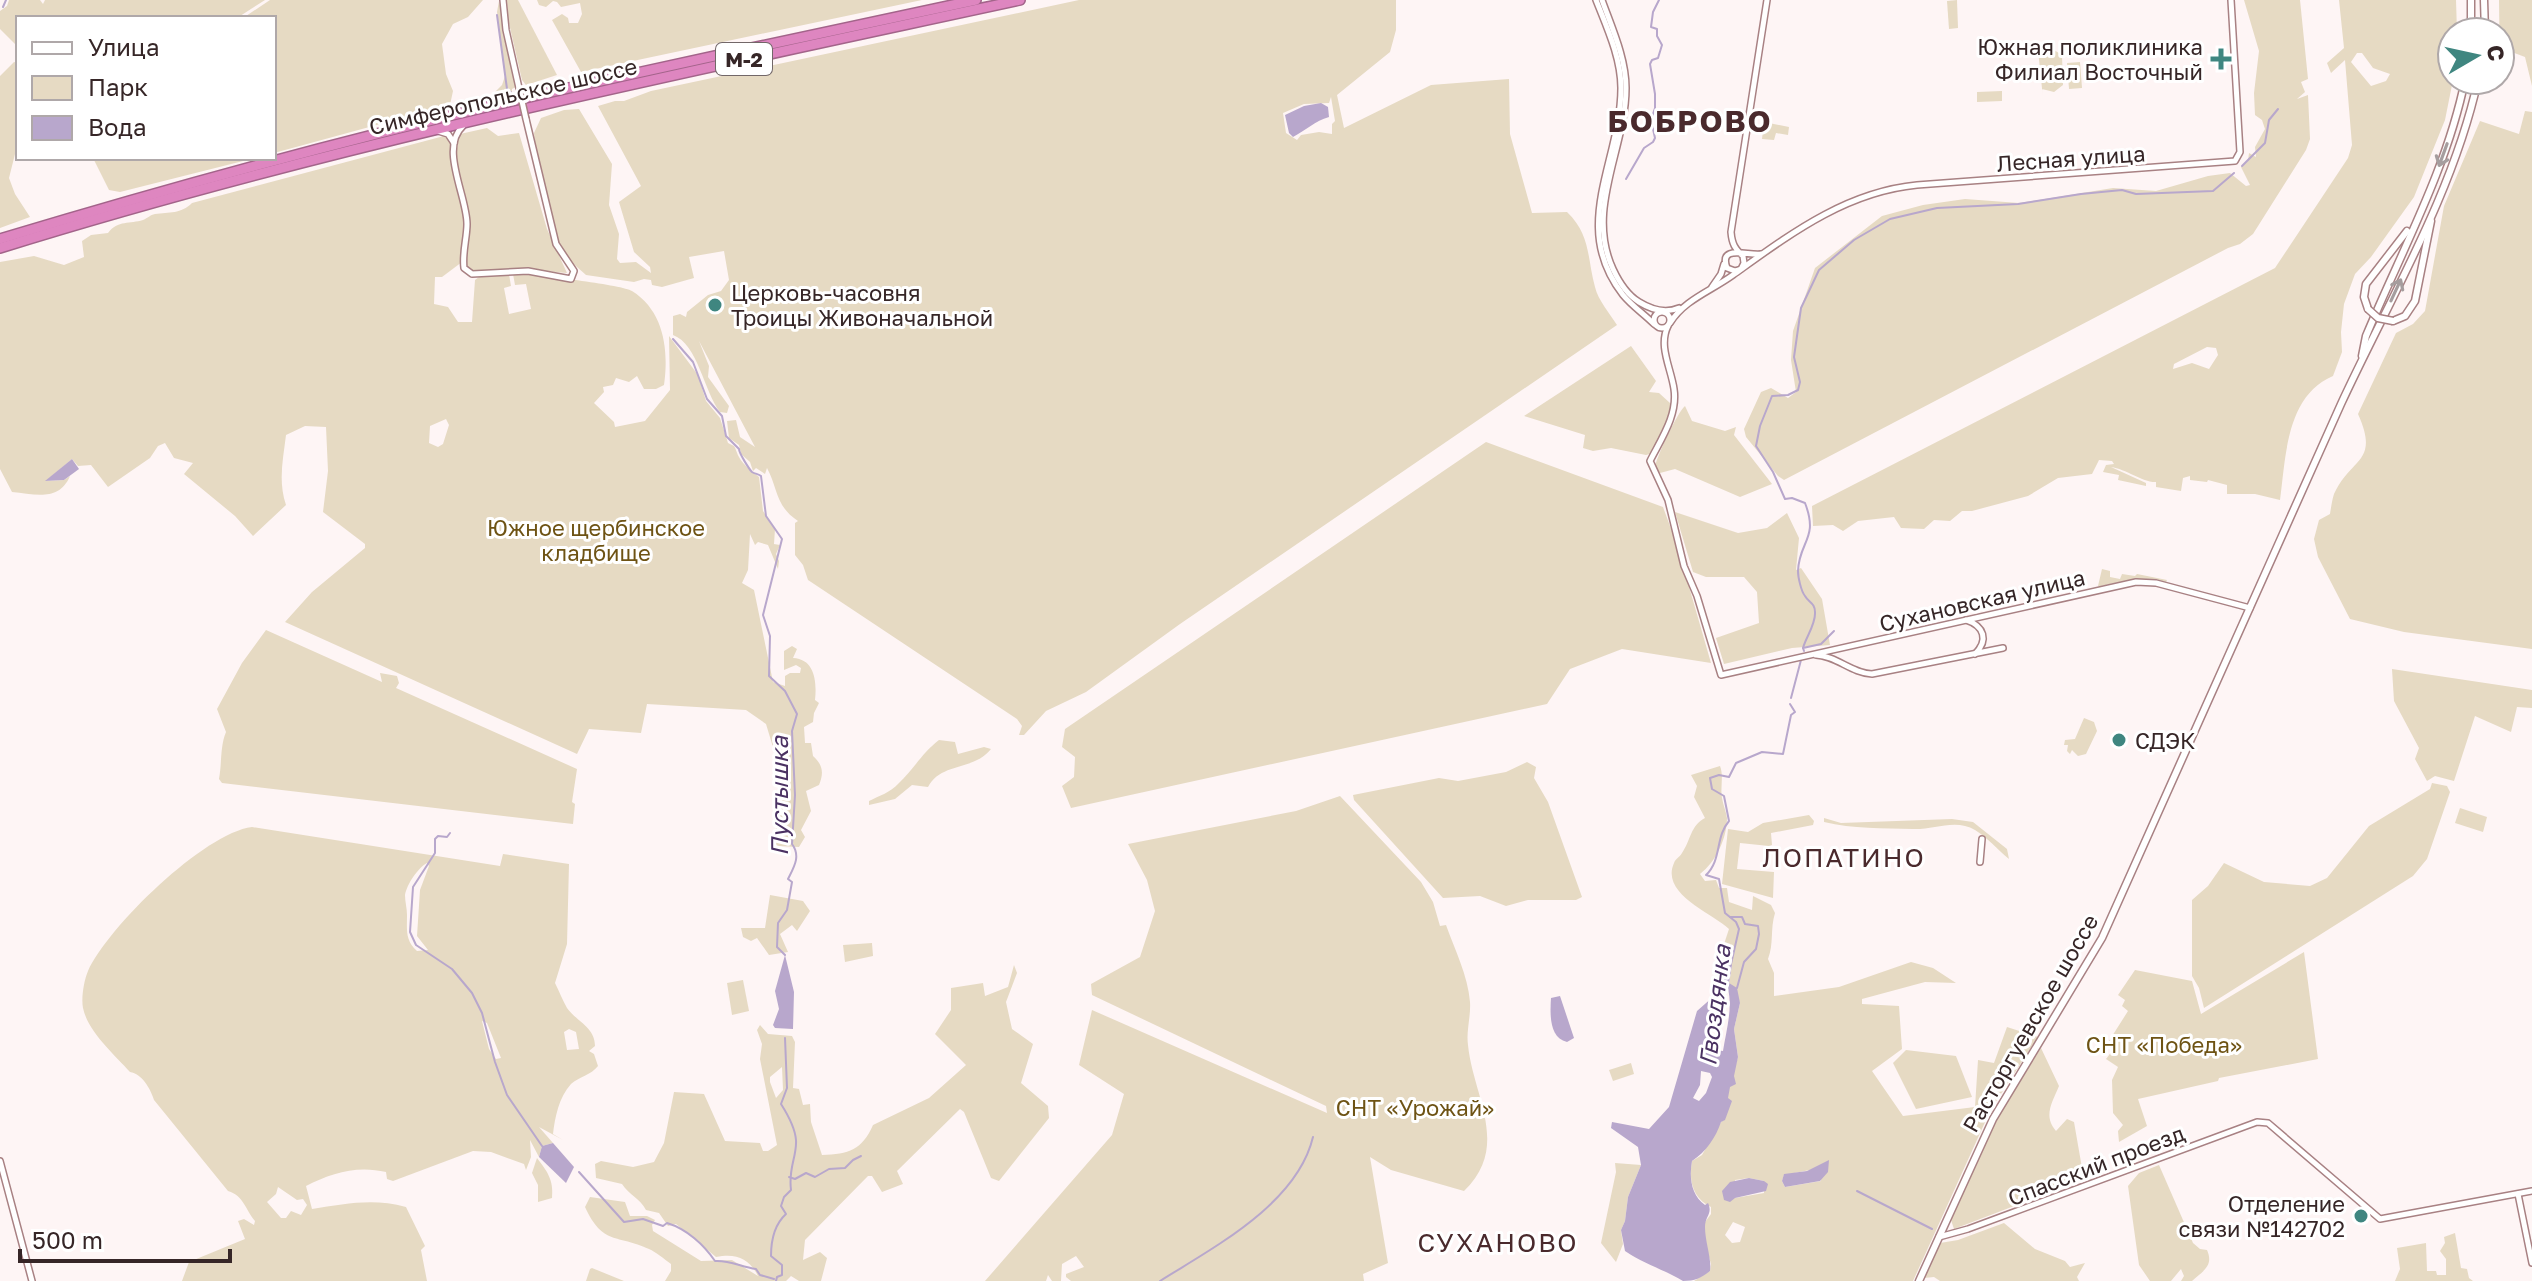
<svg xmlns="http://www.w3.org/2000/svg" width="2532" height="1281" viewBox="0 0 2532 1281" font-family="'Golos Text',sans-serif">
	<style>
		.green { fill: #e6dac3; fill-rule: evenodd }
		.water { fill: #b8a7cc; fill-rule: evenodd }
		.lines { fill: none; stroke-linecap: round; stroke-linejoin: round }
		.stream { stroke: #b8a7cc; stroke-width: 2 }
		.tertiary-casing { stroke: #a88183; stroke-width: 8 }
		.secondary-casing { stroke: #a88183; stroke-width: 9 }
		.motorway-casing { stroke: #a3648a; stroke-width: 12 }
		.tertiary { stroke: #fff; stroke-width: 5 }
		.secondary { stroke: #fff; stroke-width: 6 }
		.motorway { stroke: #de86c0; stroke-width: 9 }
		.tertiary-bridge-casing { stroke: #a88183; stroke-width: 8; stroke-linecap: butt }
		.secondary-bridge-casing { stroke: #a88183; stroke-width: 9; stroke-linecap: butt }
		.tertiary-bridge { stroke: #fff; stroke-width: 5 }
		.secondary-bridge { stroke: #fff; stroke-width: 6 }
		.oneway { stroke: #a59d9e }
		.poi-dot { fill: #3f8680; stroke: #fff; stroke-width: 3 }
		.labels { text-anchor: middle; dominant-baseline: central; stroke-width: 6; stroke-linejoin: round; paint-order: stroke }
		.shield { fill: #fff; stroke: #726768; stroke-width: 2 }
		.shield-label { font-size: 20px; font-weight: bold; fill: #362627 }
		.poi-label { font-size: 22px; fill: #362627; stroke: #fff; text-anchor: end }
		.street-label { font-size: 22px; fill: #362627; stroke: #fff }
		.park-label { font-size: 22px; fill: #6e5314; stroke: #fff }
		.water-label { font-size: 24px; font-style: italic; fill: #4b3263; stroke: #fff }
		.quarter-label { font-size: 26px; letter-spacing: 2px; fill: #4a2a2d; stroke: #fff }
		.district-label { font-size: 30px; font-weight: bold; letter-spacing: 2px; fill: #4a2a2d; stroke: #fff }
	</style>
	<rect width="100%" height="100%" fill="#fef5f5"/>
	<g class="green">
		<path d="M9 0H40L43 4 45 0H265L237 18H18V47L0 29V11L7 6Z"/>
		<path d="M270 0H483L468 17 453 24 442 44 446 74 453 91 450 105 274 153V18H243Z"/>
		<path d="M507 0H518L557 75 526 85 522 80 508 19Z"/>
		<path d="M537 0H922L581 72 552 20 562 14 568 18 569 23H578L582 14 580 3 561 7 557 2 553 1 546 7 539 5Z"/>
		<path d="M1079 0H1396V30L1390 52 1337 95 1344 128 1431 85 1509 79 1510 134 1532 213 1567 212C1591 235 1587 258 1595 287 1598 300 1610 314 1617 325L1180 624 1086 692 1046 711 1024 735H1019L1022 726 1017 719 808 580 803 565 795 555V523L798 521C775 506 778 488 767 468L765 474 756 468 753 471 750 462 741 454 739 445 729 438 727 421 736 420 740 437 755 447 699 341 709 366 708 377 729 406 727 413 720 412C704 392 698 344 673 335V316L680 314 686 317 687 312 708 295 721 291 729 280 724 251 689 257 694 278 662 287 652 285 651 280 644 279 634 282 586 275 568 259 559 245 535 148 534 133 541 118 564 110 579 109 612 164 609 205 619 234 617 259 620 263 636 262 651 273 650 267 634 252 619 202 641 186 598 106 615 101H624L651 91ZM1331 97 1335 121 1332 124V134L1319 132 1301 135 1297 140 1286 133 1283 113 1304 104 1329 103Z"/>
		<path d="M1957 0 1958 28 1949 29 1947 1Z"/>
		<path d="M2244 0H2300L2308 79 2301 82 2305 92 2297 99 2308 95 2310 139 2306 150 2253 234 2240 244 2228 248 1784 480 1778 476 1746 437 1744 429 1761 392 1771 388 1788 398 1796 392 1791 360 1793 331 1815 268 1882 216 1923 205 1965 199 2019 203 2113 188 2156 191 2208 176 2230 173 2246 186 2250 185 2241 167 2248 161 2249 153 2256 157 2255 147 2265 129 2262 120 2255 115 2254 93 2259 51Z"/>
		<path d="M2339 0H2456L2457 32H2452L2453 80 2445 120 2414 197 2371 257 2355 274 2344 304 2341 332 2342 352 2333 376C2286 396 2286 456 2280 500L2255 494H2227V485L2208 480 2207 482 2190 480V476L2183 478 2181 491 2156 487V482C2144 483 2126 469 2111 467L2146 483V486L2118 480 2119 475 2103 472 2106 465 2114 464 2112 461 2099 460 2092 474 2058 478 2028 496 1972 511H1962L1950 521 1934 520 1924 529 1901 528 1894 517 1858 521 1843 531 1833 525 1813 526 1812 506 2275 268 2348 158 2352 145 2345 60 2331 73 2327 63 2344 48ZM2357 53H2362L2373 68 2390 74 2386 81 2371 86 2351 62ZM2207 347 2216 348 2218 355 2209 369 2192 363 2173 369 2174 364Z"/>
		<path d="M2499 0H2532V86L2525 57 2509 51 2501 82 2497 80H2500Z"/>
		<path d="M499 1 516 87 512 89V94L517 95 495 98 494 93 502 85 505 76 497 12Z"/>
		<path d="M2038 50 2041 53 2054 50 2062 55 2063 85 2054 92 2042 89 2043 98Z"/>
		<path d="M14 62 18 63V142L9 178 15 194 30 217 0 228V76Z"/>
		<path d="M2080 62 2082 88 2069 89 2067 63Z"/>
		<path d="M2002 91V101L1977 102V92Z"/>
		<path d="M2525 111 2532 112V649L2404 632 2350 619 2318 557 2314 539 2319 520 2330 514C2331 508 2332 500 2334 494 2351 457 2380 463 2358 414L2396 333 2413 324 2425 311 2444 206 2480 121 2519 134Z"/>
		<path d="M1764 122 1789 127 1788 135 1776 133 1774 140 1762 139Z"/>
		<path d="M487 128 498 136 519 133 547 229 567 273 523 269 473 272 467 269C464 254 469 239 469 223 468 190 449 168 460 134Z"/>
		<path d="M444 136 452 144 455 178 462 202 466 224 462 262 442 277H435L434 304 448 307 458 322H472L475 280 479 277 509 274 511 286 504 288 509 314 531 309 526 284 515 285 513 274 527 273C543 276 623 285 632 291 664 311 669 350 664 385L656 389H644L637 376 629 382 616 378 613 385 603 387 604 392 594 403 614 422 615 427 645 421 670 390 669 336 698 375 706 401 720 418 728 443 734 446C736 449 737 454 739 457 743 465 753 472 759 477L763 511 775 529 774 544 780 545 776 554 779 561 778 569 768 545 758 542 755 545 750 534 748 570 742 583 754 590 773 682 785 686V676L790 673H800L801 668 796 665 784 670V651L792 646 797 649 793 658C815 659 817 682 815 700L819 703 814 713 813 722 804 727 805 743H811L813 756C823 765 824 773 819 785L806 791 811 811 801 830 805 837 799 847 777 846 774 840 783 797 779 767 766 724 746 710 647 704 641 733 589 729 577 754 285 622 312 592 365 548V544L323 512 328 471 326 427 305 426 286 435C283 460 278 481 286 505L253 536 235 516 184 474 193 463 174 458 165 443 158 446 150 458 108 487 91 465 78 466 72 459 46 481 64 480 70 476C59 502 35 494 12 492L0 469V262L34 256 64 265 84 257 82 241 91 235 108 233C118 220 130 224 143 220 148 218 150 215 155 214 169 212 181 214 192 203ZM446 419 449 425 443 444 438 447 429 443 430 426Z"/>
		<path d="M93 158H255L120 192 109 190Z"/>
		<path d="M1631 346 1656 381 1649 392 1659 393 1670 403C1672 421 1659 438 1650 454L1646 455 1611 448 1593 451 1583 448 1585 435 1524 416Z"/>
		<path d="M1685 406 1692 421 1725 431 1736 427 1734 435 1772 484 1740 497 1675 469 1660 473 1655 467C1656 458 1678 411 1685 406Z"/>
		<path d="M1486 442 1663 507 1677 545 1711 663 1622 649 1570 669 1547 704 1071 808 1062 786 1074 777 1075 757 1062 747 1065 729Z"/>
		<path d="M1675 512 1738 533 1767 528 1787 513 1799 538 1796 570 1801 568 1822 599 1830 645 1792 648 1724 664 1716 638 1759 623 1757 592 1744 577H1706L1693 572Z"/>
		<path d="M2102 569 2110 571V577L2120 579 2122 574 2135 576 2137 574 2167 580 2166 582C2142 576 2124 581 2101 586L2107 587 2101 588 2098 586Z"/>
		<path d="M266 630 382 682 380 673 397 676 399 683 396 688 577 769 572 802 575 804 573 824 222 783 219 779C222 763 220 746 226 732L217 709 242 663Z"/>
		<path d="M2392 669 2532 690V708L2517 707 2511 732 2475 716 2454 781 2435 776 2427 781 2415 759 2419 748 2394 701Z"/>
		<path d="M2084 718 2094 722 2097 731 2086 754 2078 756 2072 750 2070 754 2067 751 2068 745H2064L2065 740 2075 739Z"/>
		<path d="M939 740 955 742 958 754 984 747 991 749C974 771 941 762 928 787L912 785 895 799 869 805V801C879 796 891 792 898 784 914 769 922 753 939 740Z"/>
		<path d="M1527 762 1536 767 1534 778 1548 802 1582 897 1576 900H1528L1506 906 1480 896 1443 898 1354 800 1353 795 1439 778 1458 781 1506 772Z"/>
		<path d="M1720 766C1724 776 1720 788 1722 798 1723 805 1726 811 1727 818 1727 838 1716 862 1700 874L1705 881 1716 880 1719 888H1727L1729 902 1752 910 1753 896 1771 905 1775 913C1770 929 1774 944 1768 959L1774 973V996L1839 987 1911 962 1933 968 1956 983 1925 982 1862 999V1004L1899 1006 1902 1049 1872 1071 1903 1116 1975 1107 1978 1060 1994 1063 2007 1027 2038 1037 1991 1109 1913 1281H1694L1710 1271 1711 1264 1705 1243V1222L1711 1214V1207C1694 1199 1688 1182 1692 1161L1702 1155 1721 1122 1725 1119 1727 1093 1738 1057 1734 1029 1740 1003 1729 983 1732 966 1729 965 1725 972 1726 960 1720 956 1729 929C1712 913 1660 894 1674 863 1676 858 1679 858 1682 853 1691 840 1690 826 1705 818L1694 797 1697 786 1691 775ZM1815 1169 1821 1181 1785 1187 1782 1181 1784 1175ZM1749 1178 1764 1181V1193L1735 1198V1180ZM1733 1222 1745 1227 1740 1242 1732 1243 1725 1235Z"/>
		<path d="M2432 783 2447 786 2450 792 2427 859 2413 876 2204 1008 2199 988 2192 976V900L2208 886 2224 863 2264 882 2310 886 2327 878 2369 826 2430 789Z"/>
		<path d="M1340 796 1421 882 1433 902 1440 926 1446 925C1455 950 1468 976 1470 1002 1471 1016 1466 1031 1468 1045 1473 1096 1511 1146 1464 1191L1391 1170 1370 1157 1388 1263 1363 1274 1364 1281H1071L1066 1277V1274L1084 1267 1076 1256 1062 1264 1061 1281H1052L1048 1275 1046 1281H985L1112 1135 1124 1094 1079 1065 1092 1010 1327 1113 1326 1106 1092 995 1091 984 1140 957 1155 911 1147 880 1128 844 1296 811Z"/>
		<path d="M2460 808 2487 817 2483 832 2455 823Z"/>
		<path d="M1809 815 1814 821 1813 825 1771 833 1772 845 1769 846 1740 843 1737 869 1774 872 1773 898 1722 884 1728 829 1748 832 1763 823Z"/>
		<path d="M1824 818 1841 823 1952 819 1973 822 2007 849 2009 859C1998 850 1987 837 1975 830 1956 818 1933 830 1913 829 1883 828 1853 829 1824 822Z"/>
		<path d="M252 827 500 866 503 854 569 864 567 944 555 983C559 991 563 1001 567 1008 577 1022 595 1027 595 1046L589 1051 594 1054 598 1066C591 1075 579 1077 571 1084 559 1097 555 1117 553 1134L563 1140 539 1127 553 1143 542 1146 539 1157 530 1140 531 1157 526 1170 524 1164 491 1152 473 1151 393 1181 387 1179 386 1172C357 1165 331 1173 306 1186L312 1209C345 1204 373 1198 406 1207L425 1246 421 1250 427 1281H182L189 1262 245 1239 238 1221 244 1219 254 1225 255 1221C245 1209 244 1196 228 1191L154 1100C150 1088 142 1074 130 1072 114 1054 88 1032 83 1008 81 998 84 980 88 971 108 927 204 833 252 827ZM427 863 429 866 420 890 417 936 428 950 417 951C405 940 407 930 407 915 407 908 405 902 405 895 407 884 418 868 427 863ZM482 1021 487 1023 501 1058 496 1059 489 1049ZM569 1029 576 1032 579 1049 567 1050 564 1032ZM278 1187 297 1200 303 1199 307 1205 301 1215 291 1211 286 1218H281L267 1202 276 1194Z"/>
		<path d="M770 895 803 901 810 911 797 931 792 925 780 934 788 952 769 955 757 938 751 941 743 937 741 928H765Z"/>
		<path d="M872 943 873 956 845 962 843 945Z"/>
		<path d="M2304 952 2318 1059 2219 1078 2218 1081 2138 1099 2147 1126 2119 1142 2118 1131 2123 1125 2113 1113 2112 1080 2118 1067 2106 1059 2115 1047 2109 1041 2128 1011 2122 1006 2125 1000 2118 995 2135 970 2192 981 2201 1014Z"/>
		<path d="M1014 965 1017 973 1006 1002 1012 1029 1033 1044 1021 1083 1048 1106 1049 1118 999 1181 991 1178 964 1112 960 1109 897 1171 903 1184 882 1192 872 1176H868L805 1240 803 1260 820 1252 827 1258 821 1281H799L791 1276 786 1281H665L671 1271V1264C664 1259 656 1252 649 1249 617 1234 603 1246 585 1207L590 1197 625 1202 630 1216H647L655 1220 652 1225 653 1231 701 1261 732 1260 758 1276C749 1258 736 1253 716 1257L676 1224 668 1226 659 1213 646 1210C640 1198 629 1195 622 1184L596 1178 595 1164 601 1161 633 1167 654 1162 664 1143 674 1092 704 1094 725 1141 760 1143 763 1151H768L777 1145 760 1059 762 1044 757 1030 760 1025 768 1034 792 1036 795 1042 793 1088 799 1089 803 1105 810 1104 811 1122 822 1155C849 1154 862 1150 873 1125L929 1098 966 1065 935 1034 951 1010V988L983 983 985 996 1008 987ZM782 1067 783 1090 776 1098 770 1082V1077Z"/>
		<path d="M743 980 749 1011 732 1015 727 983Z"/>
		<path d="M2041 1048 2059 1086C2052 1103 2043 1116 2056 1131L2067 1119 2074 1122 2082 1168 2078 1178 2057 1183 2051 1192 2033 1186 2022 1203 1954 1229 1951 1220 1995 1122Z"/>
		<path d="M1906 1050 1956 1056 1972 1097 1916 1109 1893 1063Z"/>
		<path d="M1631 1063 1634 1074 1613 1081 1609 1070Z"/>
		<path d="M537 1158C547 1171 554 1180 552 1198L538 1202V1185L532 1173Z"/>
		<path d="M1615 1163 1641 1165 1628 1197 1625 1221 1621 1230 1623 1244 1616 1262 1601 1243 1616 1172Z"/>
		<path d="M2159 1165 2193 1243 2200 1249 2207 1250C2214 1266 2203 1271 2192 1281H2181L2184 1276 2181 1269 2171 1281H2150L2139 1265 2128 1186 2139 1173Z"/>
		<path d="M2004 1223 2035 1249 2065 1261 2070 1267 2085 1263 2077 1277 2079 1281H1940L1934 1277 1924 1278 1940 1243 1958 1240Z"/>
		<path d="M2455 1233 2461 1268 2467 1269 2469 1278 2473 1281H2395L2400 1269 2397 1248 2426 1243 2427 1271H2436L2437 1275H2446V1259L2440 1251 2445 1243 2444 1237Z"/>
		<path d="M592 1268 624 1281H586L590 1269Z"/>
	</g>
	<g class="water">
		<path d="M1321 103 1328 107 1329 117C1315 121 1306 130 1293 137L1289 133 1285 115 1304 106Z"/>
		<path d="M72 459 79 469 64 480 45 481Z"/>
		<path d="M785 955 794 992 793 1029 775 1028 773 1025 779 1009 775 991Z"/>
		<path d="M1729 964 1732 965 1729 983 1737 988 1740 1003 1734 1029 1738 1057 1734 1076 1736 1084 1730 1087 1728 1098 1732 1101 1725 1120 1721 1122C1716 1137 1706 1152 1692 1161 1689 1177 1691 1195 1705 1205L1708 1203C1713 1214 1705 1216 1705 1227 1705 1242 1712 1259 1710 1271 1701 1278 1695 1281 1683 1281 1665 1270 1644 1264 1625 1251L1621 1230 1625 1221 1628 1197 1641 1165 1638 1147 1611 1128 1612 1122 1649 1129 1669 1107 1697 1011 1714 996ZM1724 989H1728C1733 1009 1726 1031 1723 1051L1708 1049 1706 1045 1714 1013ZM1701 1071 1710 1073 1712 1077 1706 1093 1699 1101 1693 1098 1700 1085Z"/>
		<path d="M1560 996 1574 1038 1567 1042C1549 1038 1550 1014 1551 998Z"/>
		<path d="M553 1143 574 1167 566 1183 539 1157 542 1146Z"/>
		<path d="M1829 1160 1828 1172 1820 1181 1785 1187 1782 1181 1784 1174 1807 1171Z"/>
		<path d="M1749 1178 1764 1181 1768 1184 1766 1191 1735 1198 1730 1202 1724 1200 1722 1191 1730 1182Z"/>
	</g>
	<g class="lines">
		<g class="stream">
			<path d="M3 7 6 0"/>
			<path d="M497 15 507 89 513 94"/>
			<path d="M2242 166 2265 143 2269 120 2278 109"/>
			<path d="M1626 179 1644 148 1653 142 1655 138 1651 120 1655 108V94L1650 64 1652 60 1658 58 1662 45 1657 36V29L1651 27 1653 12 1659 0"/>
			<path d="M673 339 693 362 707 399 722 416 726 436 739 449C739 453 749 469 752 472 755 474 759 474 761 476L766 516 782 539 763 615 770 636 769 676 785 691 797 714 792 731 795 795 792 844C801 856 794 867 788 879L792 882 787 910 778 923 777 947 785 955"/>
			<path d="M1803 648C1806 637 1816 624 1815 612 1815 603 1809 603 1805 596 1801 591 1798 577 1798 571 1799 541 1819 539 1805 503L1792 498 1785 499 1773 472 1756 446 1760 426 1772 396 1788 395 1798 390 1800 382 1794 357 1801 308 1819 270 1854 240 1890 219 1937 208 2018 204 2081 194 2122 190 2136 194 2213 191 2234 173"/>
			<path d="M1804 651 1803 648 1821 644 1834 631"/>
			<path d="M1791 698 1801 660"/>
			<path d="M450 833 447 837 438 836 435 839V853L413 887 410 932 416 945 452 969 472 993 482 1013 495 1062 507 1095 542 1146"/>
			<path d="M1730 917H1742L1745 924 1758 926 1759 934 1756 949 1744 962 1737 988"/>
			<path d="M1731 964 1739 929 1736 922 1725 913 1719 879 1706 875C1722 860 1715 837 1729 821L1724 796 1712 789 1710 778 1719 775 1729 777 1736 763 1762 752 1783 754 1791 715 1795 712 1790 704"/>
			<path d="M579 1172 624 1222 643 1219 663 1226 667 1223C687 1229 704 1245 715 1261 730 1260 741 1267 756 1269L760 1275 774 1279"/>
			<path d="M789 1177 795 1179 806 1173 815 1177 829 1169 845 1168 853 1160 861 1156"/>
			<path d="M1857 1191 1932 1229"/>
			<path d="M776 1281 777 1277 782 1275V1265L771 1256C771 1241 775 1224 786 1214L781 1206 784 1197 791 1190C788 1168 797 1157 796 1140 795 1127 788 1115 781 1104L787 1088 785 1038"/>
			<path d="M1160 1281C1214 1247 1297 1204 1313 1137"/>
		</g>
		<g class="tertiary-casing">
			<g id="tertiary">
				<path d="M503 0 506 30 519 88"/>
				<path d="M1596 0C1607 28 1621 58 1621 88 1621 161 1569 226 1623 295 1632 306 1644 314 1654 324"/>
				<path d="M1602 0C1612 28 1626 58 1626 88 1626 149 1585 209 1613 269 1619 282 1626 294 1639 302 1652 310 1665 314 1679 308"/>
				<path d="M463 126C439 148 467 196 467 224 467 238 462 253 464 268L472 274 528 271 571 279 574 271 556 244 526 119"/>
				<path d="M438 131 448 134 454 143"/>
				<path d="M1761 254C1748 256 1718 244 1727 268L1735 271 1741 269 1744 263 1743 256C1735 249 1732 244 1731 232L1767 0"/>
				<path d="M1712 287 1721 274 1724 264"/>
				<circle cx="1662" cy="320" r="8"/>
				<path d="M1670 323C1684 300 1711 291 1733 275 1789 235 1845 192 1917 185L2235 161 2240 152 2231 0"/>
				<path d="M1668 326C1658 346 1671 368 1674 389 1678 415 1661 439 1650 461L1668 500 1684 566 1697 596 1721 675 2136 582 2156 583 2250 608"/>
				<path d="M1966 620C1984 626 1989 640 1975 654"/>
				<path d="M1816 655C1837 656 1851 673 1872 674L2003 648"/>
				<path d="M1980 862 1982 839"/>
				<path d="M0 1161 32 1281"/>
				<path d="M2518 1194 2532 1263"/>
				<path d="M1939 1237 1968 1229 2257 1122 2268 1123 2380 1219 2532 1191"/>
			</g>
		</g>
		<g class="secondary-casing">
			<g id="secondary">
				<path d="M2471 0V32"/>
				<path d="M2484 0 2485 32"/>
				<path d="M2368 309 2364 297 2366 284 2407 231"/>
				<path d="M2393 321 2405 316 2415 301 2431 221"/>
				<path d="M2362 356 2366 336C2401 252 2447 169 2465 80"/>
				<path d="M1919 1281 1993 1119 2102 938 2341 404C2390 298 2453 194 2478 80"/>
			</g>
		</g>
		<g class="motorway-casing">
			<g id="motorway">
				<path d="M0 239C189 182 381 130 573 87 707 57 842 29 976 0"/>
				<path d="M0 248C334 144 678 74 1020 0"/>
			</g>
		</g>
		<use href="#tertiary" class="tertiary"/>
		<use href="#secondary" class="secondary"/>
		<use href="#motorway" class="motorway"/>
		<g class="tertiary-bridge-casing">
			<path id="tertiary-bridge" d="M519 88 526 119"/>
		</g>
		<g class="secondary-bridge-casing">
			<path id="secondary-bridge" d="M2368 309 2378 318 2393 321"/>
		</g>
		<use href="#tertiary-bridge" class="tertiary-bridge"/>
		<use href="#secondary-bridge" class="secondary-bridge"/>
	</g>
	<defs><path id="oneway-shaft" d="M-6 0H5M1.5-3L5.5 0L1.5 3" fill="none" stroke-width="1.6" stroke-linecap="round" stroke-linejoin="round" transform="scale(2)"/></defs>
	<g class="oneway">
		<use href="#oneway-shaft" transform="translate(2443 155) rotate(110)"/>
		<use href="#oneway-shaft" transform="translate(2396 290) rotate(-65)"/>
	</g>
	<g class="poi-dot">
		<path d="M2217 47h8v8h8v8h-8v8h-8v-8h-8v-8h8z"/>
		<circle cx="715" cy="305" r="8"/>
		<circle cx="2119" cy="740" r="8"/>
		<circle cx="2361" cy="1216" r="8"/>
	</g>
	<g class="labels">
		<rect class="shield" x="716" y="43" width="56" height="32" rx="6"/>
		<g class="shield-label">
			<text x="744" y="59">М-2</text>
		</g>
		<g class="poi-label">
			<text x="2203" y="46">Южная поликлиника<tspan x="2203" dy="25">Филиал Восточный</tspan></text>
			<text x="731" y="292" text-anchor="start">Церковь-часовня<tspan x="731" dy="25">Троицы Живоначальной</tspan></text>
			<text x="2135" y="740" text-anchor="start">СДЭК</text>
			<text x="2345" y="1203">Отделение<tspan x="2345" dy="25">связи №142702</tspan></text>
		</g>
		<g class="street-label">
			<text transform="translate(503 96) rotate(-13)">Симферопольское шоссе</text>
			<text transform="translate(2071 158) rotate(-4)">Лесная улица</text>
			<text transform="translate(1982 600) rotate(-13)">Сухановская улица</text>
			<text transform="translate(2030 1023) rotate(-60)">Расторгуевское шоссе</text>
			<text transform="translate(2096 1165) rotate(-21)">Спасский проезд</text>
		</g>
		<g class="park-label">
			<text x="596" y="527">Южное щербинское<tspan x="596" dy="25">кладбище</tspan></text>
			<text x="2164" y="1044">СНТ «Победа»</text>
			<text x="1415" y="1107">СНТ «Урожай»</text>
		</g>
		<g class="water-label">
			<text transform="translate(778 796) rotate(-90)">Пустышка</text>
			<text transform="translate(1714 1005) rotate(-83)">Гвоздянка</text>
		</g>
		<g class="quarter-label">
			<text x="1844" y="857">ЛОПАТИНО</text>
			<text x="1498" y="1242">СУХАНОВО</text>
		</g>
		<g class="district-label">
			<text x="1690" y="121">БОБРОВО</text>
		</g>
	</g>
	<rect x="16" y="16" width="260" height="144" fill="#ffffff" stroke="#afa8a9" stroke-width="2"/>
	<rect x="32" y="42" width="40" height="12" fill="#ffffff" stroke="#afa8a9" stroke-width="2"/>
	<text x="88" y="56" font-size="24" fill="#362627">Улица</text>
	<rect x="32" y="76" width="40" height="24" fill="#e6dac3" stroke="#afa8a9" stroke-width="2"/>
	<text x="88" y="96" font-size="24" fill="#362627">Парк</text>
	<rect x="32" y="116" width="40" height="24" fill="#b8a7cc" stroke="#afa8a9" stroke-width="2"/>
	<text x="88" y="136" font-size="24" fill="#362627">Вода</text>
	<g transform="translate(2476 56) rotate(81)"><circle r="38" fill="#ffffff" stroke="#afa8a9" stroke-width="2"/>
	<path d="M0-6L14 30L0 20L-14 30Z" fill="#3f8680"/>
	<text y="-12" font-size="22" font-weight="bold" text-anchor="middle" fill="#362627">С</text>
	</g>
	<path d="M20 1249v12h210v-12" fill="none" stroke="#362627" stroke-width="4"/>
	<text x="32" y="1249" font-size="24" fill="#362627" stroke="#ffffff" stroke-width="6" paint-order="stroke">500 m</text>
</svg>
